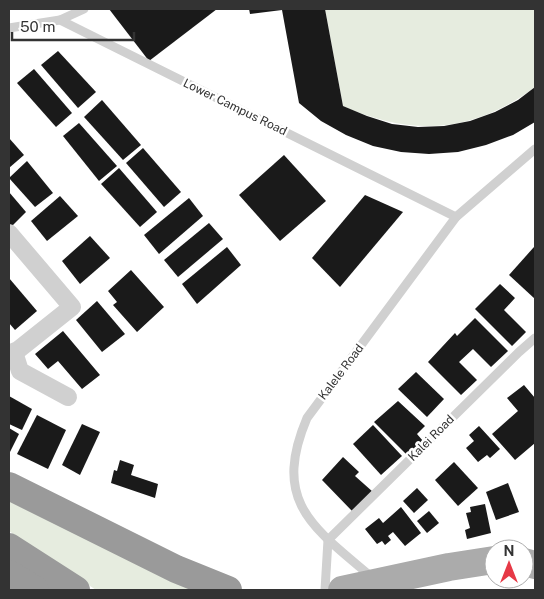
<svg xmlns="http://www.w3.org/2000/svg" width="544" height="599" viewBox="0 0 544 599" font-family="'Public Sans',sans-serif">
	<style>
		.green { fill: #e6ecdf }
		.building { fill: #1a1a1a }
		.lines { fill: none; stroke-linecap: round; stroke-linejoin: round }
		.lane { stroke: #d0d0d0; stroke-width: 9 }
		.street { stroke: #d0d0d0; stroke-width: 18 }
		.primary { stroke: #ababab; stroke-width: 28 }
		.highway { stroke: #9a9a9a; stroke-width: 28 }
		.labels { text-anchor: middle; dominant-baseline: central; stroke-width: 5; stroke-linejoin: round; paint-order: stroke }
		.street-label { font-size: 12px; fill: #333; stroke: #fff }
	</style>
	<rect width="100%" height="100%" fill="#fff"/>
	<g class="green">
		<path d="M325 9H535V87C474 133 412 137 343 106Z"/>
		<path d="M9 499 198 590H96L9 531Z"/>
	</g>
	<g class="building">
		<path d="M109 9H217L149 61Z"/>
		<path d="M249 9H325L343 106 367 116 392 124 418 127 444 126 470 121 495 112 518 100 535 87V122L513 135 486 145 458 152 429 154 401 152 373 146 346 135 321 121 299 103 282 10 250 14Z"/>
		<path d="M58 51 96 92 78 108 41 65Z"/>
		<path d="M34 69 72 113 56 127 17 83Z"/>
		<path d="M102 100 141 145 123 160 84 117Z"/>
		<path d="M79 123 117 166 99 181 63 136Z"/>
		<path d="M9 138 24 155 9 168Z"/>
		<path d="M143 148 181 192 164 207 126 163Z"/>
		<path d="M284 155 326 201 280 241 239 195Z"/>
		<path d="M27 161 53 193 35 207 9 178Z"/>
		<path d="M119 168 157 212 140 227 101 184Z"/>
		<path d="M9 192 26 212 11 227 9 224Z"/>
		<path d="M365 195 403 212 340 287 312 258Z"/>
		<path d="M60 196 78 216 47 241 31 221Z"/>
		<path d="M189 198 203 216 159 254 144 235Z"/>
		<path d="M209 223 223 239 178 277 164 260Z"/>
		<path d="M90 236 110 258 80 284 62 261Z"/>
		<path d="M227 247 241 265 197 304 182 284Z"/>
		<path d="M534 247 535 249V299L509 275Z"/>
		<path d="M131 270 164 307 137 332 113 305 117 302 108 291Z"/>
		<path d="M9 278 37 311 15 330 9 323Z"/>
		<path d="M500 284 515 298 504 310 526 332 512 346 475 309Z"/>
		<path d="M97 301 125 334 102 352 76 320Z"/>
		<path d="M475 318 508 351 491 367 473 349 459 362 477 380 461 395 428 362 455 333 457 336Z"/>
		<path d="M63 331 100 375 82 389 58 361 48 369 35 354Z"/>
		<path d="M416 372 444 399 427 417 398 389Z"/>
		<path d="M524 385 535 398V443L515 460 492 434 518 411 507 398Z"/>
		<path d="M9 396 32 409 22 430 9 424Z"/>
		<path d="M398 401 425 426 417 434 423 441 407 455 374 422Z"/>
		<path d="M37 415 66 430 48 469 17 454Z"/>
		<path d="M82 424 100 432 80 475 62 465Z"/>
		<path d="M373 425 402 456 381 475 353 444Z"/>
		<path d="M479 426 500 449 490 458 487 455 478 462 466 448 474 441 469 435Z"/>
		<path d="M9 428 19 434 9 454Z"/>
		<path d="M343 457 359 472 355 476 373 492 353 512 322 480Z"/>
		<path d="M120 460 134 465 131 475 158 484 155 498 111 483 114 470 117 471Z"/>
		<path d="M454 462 478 488 458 506 435 480Z"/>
		<path d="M508 483 519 512 496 520 486 492Z"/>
		<path d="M417 488 428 500 414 513 403 501Z"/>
		<path d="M485 504 491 533 467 539 465 530 470 528 466 513 471 512 470 507Z"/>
		<path d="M401 507 421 533 405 546 393 532 388 536 391 540 385 545 382 541 377 544 365 529 379 518 383 523Z"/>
		<path d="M429 511 439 523 427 533 417 521Z"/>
	</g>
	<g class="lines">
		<g class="lane">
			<path d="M60 20 84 9"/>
			<path d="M9 28 60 20 456 217"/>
			<path d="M328 540 519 352 535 338"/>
			<path d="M374 579C314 528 271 503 307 418L456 217 535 149"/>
			<path d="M325 590 328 540"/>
		</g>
		<g class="street">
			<path d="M9 233 72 307 18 350 9 354"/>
			<path d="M14 352 20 371 68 397"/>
		</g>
		<g class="primary">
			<path d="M524 562 535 565"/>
			<path d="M342 590 449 567 494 560"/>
		</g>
		<g class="highway">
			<path d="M9 486 176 569 228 590"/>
			<path d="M9 547 76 590"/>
			<path d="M9 574 35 590"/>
		</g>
	</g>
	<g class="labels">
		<g class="street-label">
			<text transform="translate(235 107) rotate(26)">Lower Campus Road</text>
			<text transform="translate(341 372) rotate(-53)">Kalele Road</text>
			<text transform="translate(431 438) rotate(-45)">Kalei Road</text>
		</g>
	</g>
	<rect width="544" height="599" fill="none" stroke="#333333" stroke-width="20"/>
	<g transform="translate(509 564)"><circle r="24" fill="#ffffff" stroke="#adadad"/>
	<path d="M0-4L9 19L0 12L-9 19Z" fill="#e63946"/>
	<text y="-8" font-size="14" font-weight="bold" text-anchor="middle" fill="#333333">N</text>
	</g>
	<path d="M12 32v8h122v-8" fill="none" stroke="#333333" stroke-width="2.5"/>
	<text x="20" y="32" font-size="15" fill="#333333" stroke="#ffffff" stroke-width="4" paint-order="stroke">50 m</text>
</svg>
